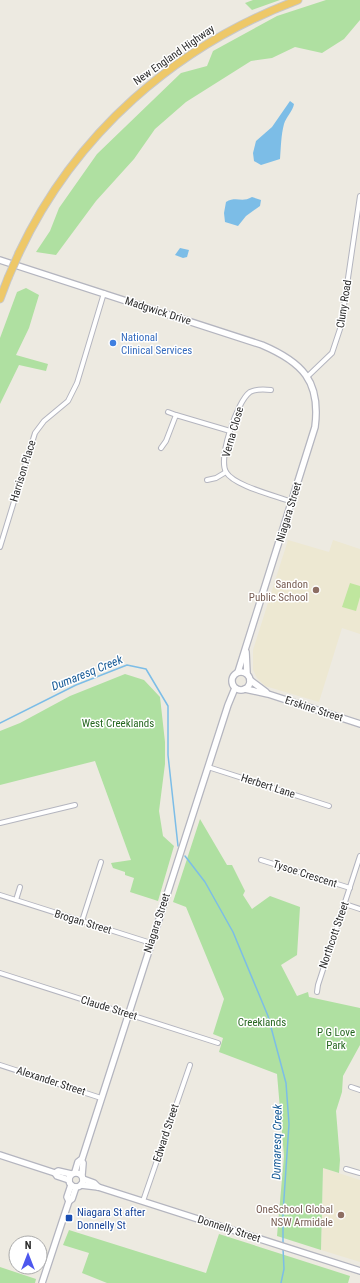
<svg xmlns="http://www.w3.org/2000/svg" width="360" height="1283" viewBox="0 0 360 1283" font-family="'Roboto Condensed',sans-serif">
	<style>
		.education { fill: #ede8d2 }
		.green { fill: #afe0a1 }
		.pitch { fill: #bfe69e }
		.water { fill: #7cbde7 }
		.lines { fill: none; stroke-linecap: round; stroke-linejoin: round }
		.stream { stroke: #7cbde7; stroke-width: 1.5 }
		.minor-casing { stroke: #b4b5bf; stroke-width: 6 }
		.tertiary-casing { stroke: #b4b5bf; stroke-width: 8 }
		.trunk-casing { stroke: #c8c8c8; stroke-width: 9 }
		.minor { stroke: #fff; stroke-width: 4 }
		.tertiary { stroke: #fff; stroke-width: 5.5 }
		.trunk { stroke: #eec868; stroke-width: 7 }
		.trunk-bridge-casing { stroke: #c8c8c8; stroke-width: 9; stroke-linecap: butt }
		.trunk-bridge { stroke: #eec868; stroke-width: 7 }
		.shop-dot { fill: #3f7fe0; stroke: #fff; stroke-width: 1.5 }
		.education-dot { fill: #8d6e63; stroke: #fff; stroke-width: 1.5 }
		.transit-dot { fill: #1a4fb4; stroke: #fff; stroke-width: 1.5 }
		.labels { text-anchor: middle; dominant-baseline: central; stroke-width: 3; stroke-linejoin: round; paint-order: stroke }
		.street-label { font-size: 11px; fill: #2d2d2d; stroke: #fff }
		.shop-label { font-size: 11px; fill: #366cbe; stroke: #fff; text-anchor: start }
		.education-label { font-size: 11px; fill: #785e54; stroke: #fff; text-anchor: end }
		.park-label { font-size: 11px; fill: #266720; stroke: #fff }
		.transit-label { font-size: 11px; fill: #164399; stroke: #fff; text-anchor: start }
		.water-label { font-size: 12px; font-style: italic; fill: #175b97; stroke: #fff }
	</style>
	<rect width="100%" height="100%" fill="#edeae1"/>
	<g class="education">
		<path d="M288 540 329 552 333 540 360 549V634L342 628 319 702 265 686 257 678 253 670V650Z"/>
		<path d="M323 1168 360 1180V1262L321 1250Z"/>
	</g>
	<g class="green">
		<path d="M253 0H280L252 10 245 3Z"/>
		<path d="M326 0H360V20L344 39 322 53 295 47 272 58 251 61 186 102 155 129 134 159 96 201 56 255 36 252 50 231 59 208 97 154 181 73 207 66 213 51 277 16Z"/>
		<path d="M26 288 39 295 29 328 16 355 48 364 46 371 19 365 0 404V338L17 292Z"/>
		<path d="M125 674 144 680 160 697 165 742V764L159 811 163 836 174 846 158 901 130 892 134 878 125 875V872L113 868 111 863 131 860 95 761 0 785V731L20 723 70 696Z"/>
		<path d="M200 819 227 865H232L245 891 243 895 252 909 270 896 300 907 297 955 281 965 297 996 308 992 309 997 360 1008V1045L343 1076 342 1092 336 1111 340 1160 339 1173 323 1168 321 1250 277 1236 284 1156 277 1074 219 1052 223 1038 213 1034 224 999 186 907 173 902Z"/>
		<path d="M69 1230 206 1273 219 1234 350 1276 348 1283H107L82 1273 89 1253 63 1245Z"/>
		<path d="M0 1267 36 1279 35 1283H0Z"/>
	</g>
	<path class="pitch" d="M350 583 360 586V597L356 611 342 607Z"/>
	<g class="water">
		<path d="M290 101 294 104C293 111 286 117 284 124 281 135 281 147 280 159L261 165 254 161 253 153 256 141 272 127Z"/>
		<path d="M252 197 261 200 260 206 246 216 238 226 225 222 224 213 226 202C236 196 242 203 252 197Z"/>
		<path d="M180 248 189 250 187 257 183 258 175 255Z"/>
	</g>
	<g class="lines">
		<g class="stream">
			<path d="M0 723 76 685 127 665 146 669 168 706V755L178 846"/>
			<path d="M185 856 205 882 233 932 268 1016 286 1083 289 1124 283 1213V1244"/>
			<path d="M281 1283 284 1269 283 1248"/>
		</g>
		<g class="minor-casing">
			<g id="minor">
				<path d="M307 377 332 353 341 326 360 196"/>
				<path d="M271 390C264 389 256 389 250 392 237 401 218 458 226 472 234 486 277 496 292 502"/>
				<path d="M168 412 176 415"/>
				<path d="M161 448 166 441 176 415 230 431"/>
				<path d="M207 480 216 478 226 472"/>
				<path d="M0 547 35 433 44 421 68 401 77 383 104 293"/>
				<path d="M208 767 329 806"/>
				<path d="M0 823 75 805"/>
				<path d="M261 860 350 888"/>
				<path d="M0 895 151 943"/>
				<path d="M16 900 20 887"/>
				<path d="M345 904 360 909"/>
				<path d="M82 921 101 862"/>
				<path d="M0 973 218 1043"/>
				<path d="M317 992 318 985 360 856"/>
				<path d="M0 1065 101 1098"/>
				<path d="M351 1087 360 1090"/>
				<path d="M346 1169 360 1173"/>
				<path d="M143 1201 190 1065"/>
			</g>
		</g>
		<g class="tertiary-casing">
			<g id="tertiary">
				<path d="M0 260 262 345C302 362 321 381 315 427L238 672"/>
				<path d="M246 652 247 673"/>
				<circle cx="241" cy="681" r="9"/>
				<path d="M250 680 266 692"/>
				<path d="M245 689 268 694 360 724"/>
				<path d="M0 1155 55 1173 57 1176 69 1180"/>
				<path d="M81 1160 83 1163 82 1175"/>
				<path d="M75 1172 78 1162 82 1159 228 705 235 688"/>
				<circle cx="76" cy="1180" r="7"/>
				<path d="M55 1173 58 1171 71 1174"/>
				<path d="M83 1179 94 1183 98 1187"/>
				<path d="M81 1185 98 1187 360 1271"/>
				<path d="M69 1201 67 1197 71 1185"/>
				<path d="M42 1283 69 1201 72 1199 76 1187"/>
			</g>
		</g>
		<g class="trunk-casing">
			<g id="trunk">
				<path d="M19 253C75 134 175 46 298 0"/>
				<path d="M0 299 8 278"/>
			</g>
		</g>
		<use href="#minor" class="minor"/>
		<use href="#tertiary" class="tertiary"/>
		<use href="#trunk" class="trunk"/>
		<g class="trunk-bridge-casing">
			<path id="trunk-bridge" d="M8 278 19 253"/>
		</g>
		<use href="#trunk-bridge" class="trunk-bridge"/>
	</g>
	<circle class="shop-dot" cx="113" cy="343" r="4"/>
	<g class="education-dot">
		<circle cx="316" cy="590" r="4"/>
		<circle cx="341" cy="1215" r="4"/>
	</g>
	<rect class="transit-dot" x="65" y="1214" width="8" height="8" rx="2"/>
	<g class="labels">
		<g class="street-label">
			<text transform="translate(174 55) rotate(-35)">New England Highway</text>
			<text transform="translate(344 304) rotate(-81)">Cluny Road</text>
			<text transform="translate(158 311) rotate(18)">Madgwick Drive</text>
			<text transform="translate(233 432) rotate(-74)">Verna Close</text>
			<text transform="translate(23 471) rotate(-73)">Harrison Place</text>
			<text transform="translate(289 512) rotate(-73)">Niagara Street</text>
			<text transform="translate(314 709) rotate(18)">Erskine Street</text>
			<text transform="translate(268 786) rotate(18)">Herbert Lane</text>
			<text transform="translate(305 874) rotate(18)">Tysoe Crescent</text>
			<text transform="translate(83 922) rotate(17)">Brogan Street</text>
			<text transform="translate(157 923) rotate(-72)">Niagara Street</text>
			<text transform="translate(334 935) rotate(-71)">Northcott Street</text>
			<text transform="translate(109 1008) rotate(17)">Claude Street</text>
			<text transform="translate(51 1081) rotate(18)">Alexander Street</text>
			<text transform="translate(166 1133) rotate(-72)">Edward Street</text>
			<text transform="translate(229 1229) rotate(18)">Donnelly Street</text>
		</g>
		<g class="shop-label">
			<text x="121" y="337">National<tspan x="121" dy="13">Clinical Services</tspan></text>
		</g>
		<g class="education-label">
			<text x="308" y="584">Sandon<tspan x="308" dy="13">Public School</tspan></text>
			<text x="333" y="1209">OneSchool Global<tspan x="333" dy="13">NSW Armidale</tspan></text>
		</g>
		<g class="park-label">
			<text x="118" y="723">West Creeklands</text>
			<text x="262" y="1022">Creeklands</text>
			<text x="336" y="1032">P G Love<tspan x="336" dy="13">Park</tspan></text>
		</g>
		<g class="transit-label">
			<text x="77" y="1212">Niagara St after<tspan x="77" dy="13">Donnelly St</tspan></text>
		</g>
		<g class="water-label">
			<text transform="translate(87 673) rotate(-22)">Dumaresq Creek</text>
			<text transform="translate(277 1142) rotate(-89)">Dumaresq Creek</text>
		</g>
	</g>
	<g transform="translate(28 1255)"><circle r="19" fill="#ffffff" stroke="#ababab"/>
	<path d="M0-3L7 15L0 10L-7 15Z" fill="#4d57ee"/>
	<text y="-6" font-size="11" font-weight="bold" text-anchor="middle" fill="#2d2d2d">N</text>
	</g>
</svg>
